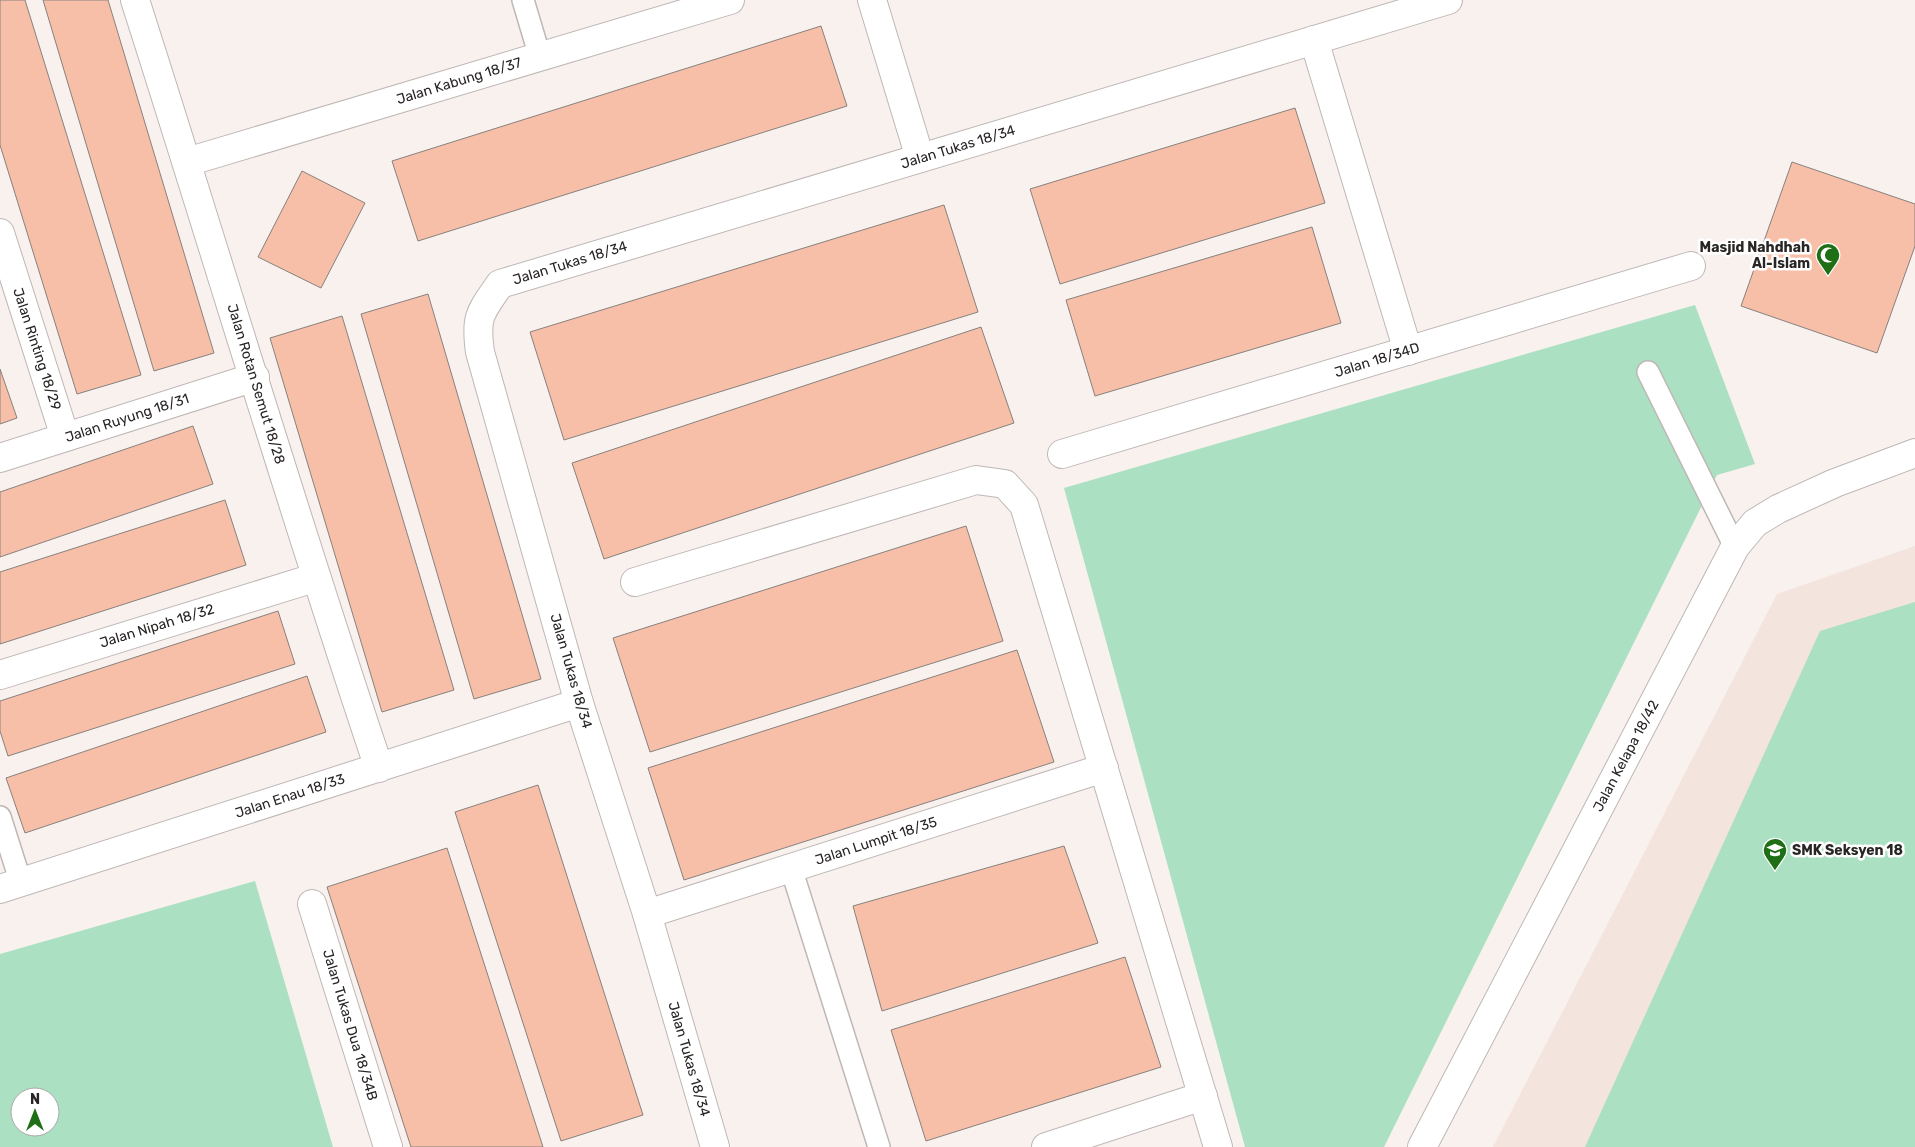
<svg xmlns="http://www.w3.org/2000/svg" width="1915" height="1147" viewBox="0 0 1915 1147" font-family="Rubik,sans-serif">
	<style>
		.built { fill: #f3e4de }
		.green { fill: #ace0c2; fill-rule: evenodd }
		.building { fill: #f7bfa8; stroke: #87817e }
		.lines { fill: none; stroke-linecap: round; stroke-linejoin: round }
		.service-casing { stroke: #beb7b5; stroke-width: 24 }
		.minor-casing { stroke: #beb7b5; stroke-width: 30 }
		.tertiary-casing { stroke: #beb7b5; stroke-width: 30 }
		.service { stroke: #fff; stroke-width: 21 }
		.minor { stroke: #fff; stroke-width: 28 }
		.tertiary { stroke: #fff; stroke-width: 28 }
		.labels { text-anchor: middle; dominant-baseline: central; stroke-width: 5; stroke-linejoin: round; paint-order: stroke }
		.street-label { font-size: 14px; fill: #282524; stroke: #fff }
		.poi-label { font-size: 14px; font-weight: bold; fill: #282524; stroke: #fff; text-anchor: end }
	</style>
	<rect width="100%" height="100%" fill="#f8f1ee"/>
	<path class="built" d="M1915 546V1147H1493L1777 594Z"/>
	<g class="green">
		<path d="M1695 305 1755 464 1717 475 1384 1147H1245L1064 488Z"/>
		<path d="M1915 602V1147H1585L1820 631Z"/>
		<path d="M255 881 333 1147H0V954ZM20 1097H50V1127H20Z"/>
	</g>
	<g class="building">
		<path d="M0 0H25L141 375 77 394 0 145Z"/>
		<path d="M43 0H108L214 353 154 371Z"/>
		<path d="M821 26 847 106 418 241 392 161Z"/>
		<path d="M1295 108 1325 203 1060 284 1030 189Z"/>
		<path d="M1792 162 1915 204V246L1877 353 1741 306Z"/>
		<path d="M302 171 365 203 321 288 258 257Z"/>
		<path d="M944 205 978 312 564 440 530 332Z"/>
		<path d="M1312 227 1341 323 1095 396 1066 300Z"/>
		<path d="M428 294 541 679 474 699 361 314Z"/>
		<path d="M342 316 454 690 382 712 270 338Z"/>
		<path d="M981 327 1014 423 604 559 572 463Z"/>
		<path d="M0 369 17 418 0 424Z"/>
		<path d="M193 426 213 484 0 557V492Z"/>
		<path d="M225 500 246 565 0 644V572Z"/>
		<path d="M966 526 1003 641 650 752 613 638Z"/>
		<path d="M278 611 295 664 8 756 0 731V701Z"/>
		<path d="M1017 650 1054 762 684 880 648 768Z"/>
		<path d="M307 676 326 732 25 833 6 778Z"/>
		<path d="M538 785 643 1115 561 1141 455 812Z"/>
		<path d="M1064 846 1098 943 882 1011 853 906Z"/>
		<path d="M447 848 543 1147H411L327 887Z"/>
		<path d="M1125 957 1161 1067 926 1141 891 1030Z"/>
	</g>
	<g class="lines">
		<g class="service-casing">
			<g id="service">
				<path d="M523 0 540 57"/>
				<path d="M1648 372 1735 547"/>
				<path d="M0 817 21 883"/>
				<path d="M791 868 879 1147"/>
			</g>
		</g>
		<g class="minor-casing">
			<g id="minor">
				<path d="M135 0C217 256 293 513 379 768"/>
				<path d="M872 0 920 158"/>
				<path d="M1314 40 1408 351"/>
				<path d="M187 162 730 0"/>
				<path d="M0 233 65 437"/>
				<path d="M1062 454 1691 266"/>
				<path d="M0 458 255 377"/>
				<path d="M635 582 976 480 1005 484 1024 505 1218 1147"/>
				<path d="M0 675 314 578"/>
				<path d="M0 889 579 703"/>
				<path d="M312 904 388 1147"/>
				<path d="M647 914 1104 768"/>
				<path d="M715 1147 647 914 579 703 480 352C475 316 480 313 500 284L1448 0"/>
				<path d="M1046 1147 1203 1096"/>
			</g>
		</g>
		<g class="tertiary-casing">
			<path id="tertiary" d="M1422 1147 1735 547 1755 523 1778 509 1835 483 1915 453"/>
		</g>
		<use href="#service" class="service"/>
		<use href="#minor" class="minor"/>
		<use href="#tertiary" class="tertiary"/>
	</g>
	<defs>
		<g id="mosque-pin" transform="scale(1.25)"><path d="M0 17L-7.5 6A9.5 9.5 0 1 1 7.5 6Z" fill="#1e6f16" stroke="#fff"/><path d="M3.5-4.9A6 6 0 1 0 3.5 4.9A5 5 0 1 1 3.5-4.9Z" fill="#fff"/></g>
		<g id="school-pin" transform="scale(1.25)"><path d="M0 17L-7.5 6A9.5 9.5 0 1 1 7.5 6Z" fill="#1e6f16" stroke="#fff"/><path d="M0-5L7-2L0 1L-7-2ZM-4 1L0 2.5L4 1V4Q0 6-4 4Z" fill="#fff"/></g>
	</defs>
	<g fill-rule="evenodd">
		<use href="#mosque-pin" x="1828" y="255"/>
		<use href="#school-pin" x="1775" y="850"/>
	</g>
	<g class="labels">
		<g class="street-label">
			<text transform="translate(459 81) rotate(-17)">Jalan Kabung 18/37</text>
			<text transform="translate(958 147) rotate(-17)">Jalan Tukas 18/34</text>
			<text transform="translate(570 263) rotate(-17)">Jalan Tukas 18/34</text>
			<text transform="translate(37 349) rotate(72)">Jalan Rinting 18/29</text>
			<text transform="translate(1377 360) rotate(-17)">Jalan 18/34D</text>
			<text transform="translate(256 384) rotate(73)">Jalan Rotan Semut 18/28</text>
			<text transform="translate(127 418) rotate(-18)">Jalan Ruyung 18/31</text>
			<text transform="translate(157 626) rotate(-17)">Jalan Nipah 18/32</text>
			<text transform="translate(571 671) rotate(74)">Jalan Tukas 18/34</text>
			<text transform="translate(1626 756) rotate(-62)">Jalan Kelapa 18/42</text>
			<text transform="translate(290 796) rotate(-18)">Jalan Enau 18/33</text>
			<text transform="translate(876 841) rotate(-18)">Jalan Lumpit 18/35</text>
			<text transform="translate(350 1025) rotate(73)">Jalan Tukas Dua 18/34B</text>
			<text transform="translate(689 1059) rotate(74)">Jalan Tukas 18/34</text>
		</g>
		<g class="poi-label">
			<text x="1810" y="247">Masjid Nahdhah<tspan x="1810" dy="16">Al-Islam</tspan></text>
			<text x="1792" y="850" text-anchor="start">SMK Seksyen 18</text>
		</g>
	</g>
	<g transform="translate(35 1112)"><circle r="24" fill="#ffffff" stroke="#a9a8a7"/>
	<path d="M0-4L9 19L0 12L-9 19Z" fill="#1e6f16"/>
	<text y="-8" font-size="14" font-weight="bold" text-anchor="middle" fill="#282524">N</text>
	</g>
</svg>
